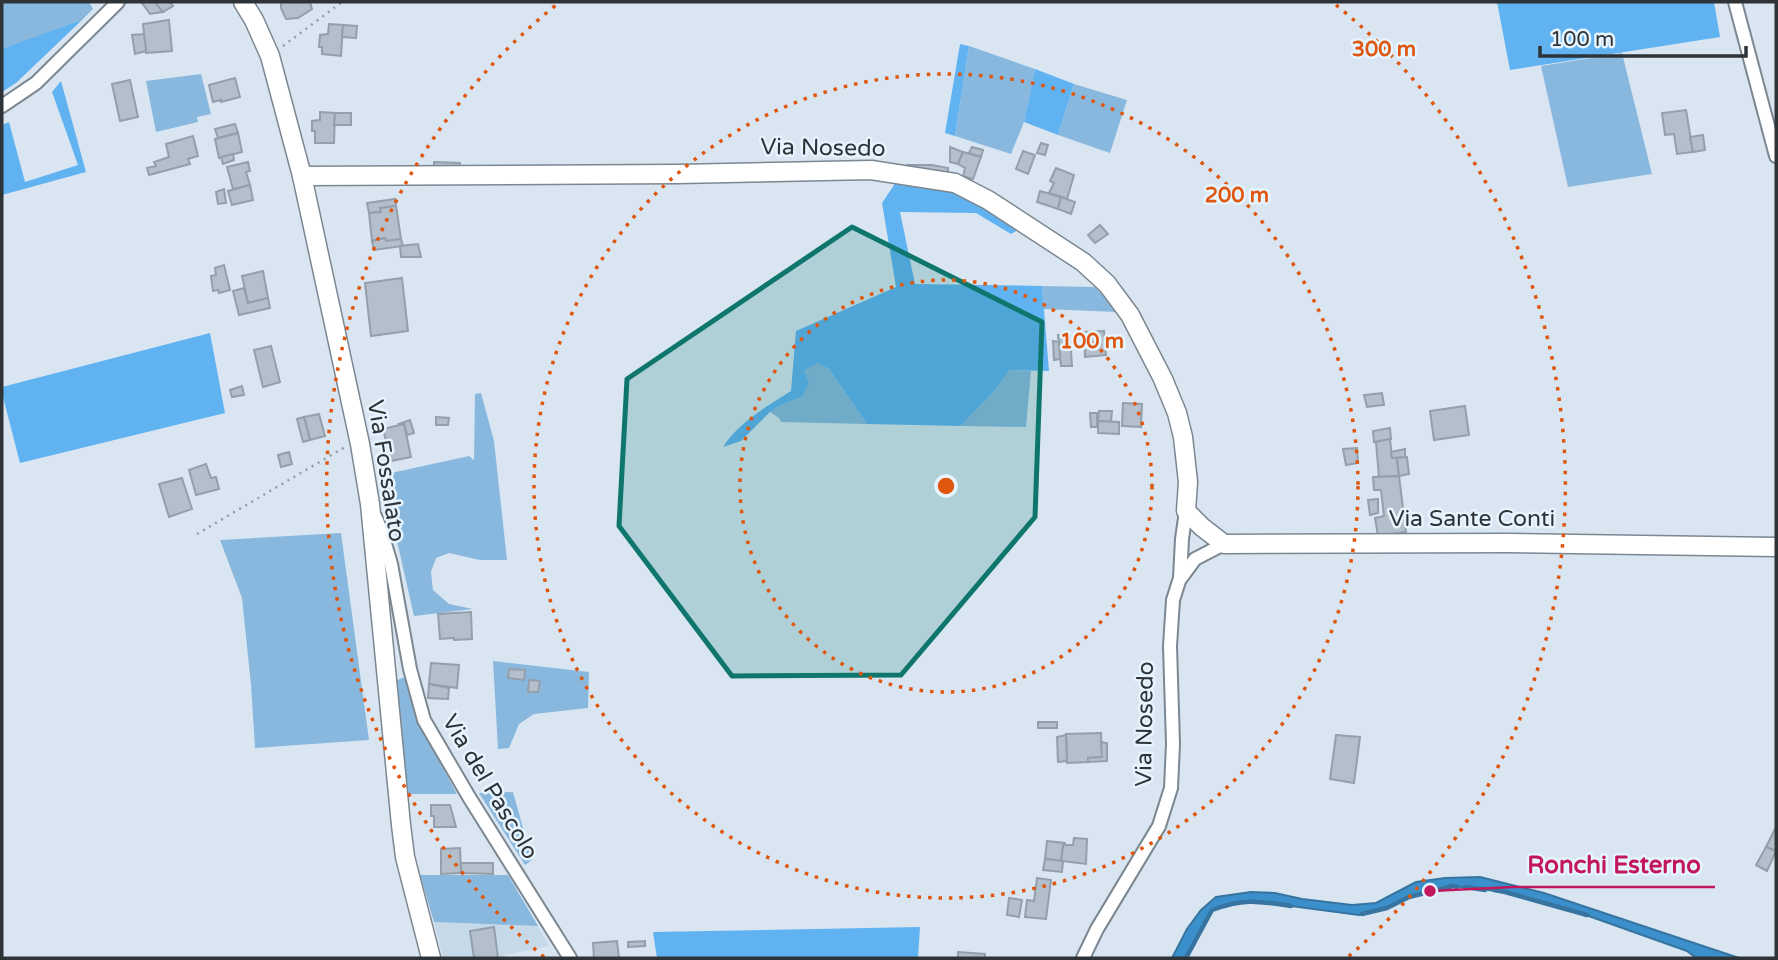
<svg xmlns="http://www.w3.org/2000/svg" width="1778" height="960" viewBox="0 0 1778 960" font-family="'Varela Round',sans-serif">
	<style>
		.built { fill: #c6d9e9 }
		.green { fill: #89b8de }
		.forest { fill: #60b2f1 }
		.water { fill: #3b90cc; stroke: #37749f; stroke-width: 2 }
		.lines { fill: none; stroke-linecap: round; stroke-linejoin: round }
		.stream { stroke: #37749f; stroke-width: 4.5 }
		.building { fill: #b3c0cb; stroke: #939faa; stroke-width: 2 }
		.street-casing { stroke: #7b8791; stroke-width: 16 }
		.secondary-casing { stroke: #7b8791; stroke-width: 21 }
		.path { stroke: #939ca5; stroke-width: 2.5; stroke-dasharray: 2 5; stroke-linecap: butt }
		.street { stroke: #fff; stroke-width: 12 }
		.secondary { stroke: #fff; stroke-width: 18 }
		.marked { fill: #0f766e; fill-opacity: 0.2; stroke: #0f766e; stroke-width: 5; stroke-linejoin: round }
		.ring { fill: none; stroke: #df570e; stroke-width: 3.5; stroke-dasharray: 3.5 7 }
		.labels { text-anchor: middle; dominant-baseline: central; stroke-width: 5; stroke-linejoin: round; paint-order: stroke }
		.street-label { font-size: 23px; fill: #2e3337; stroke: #e6f4ff }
		.centre { fill: #df570e; stroke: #e6f4ff; stroke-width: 3.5 }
		.ring-label { font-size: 21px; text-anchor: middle; font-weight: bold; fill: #df570e; stroke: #e6f4ff; stroke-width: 5; stroke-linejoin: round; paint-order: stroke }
		.leader { fill: none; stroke: #c2185b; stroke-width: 2.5 }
		.callout-dot { fill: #c2185b; stroke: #e6f4ff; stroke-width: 2.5 }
		.callout-label { font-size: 24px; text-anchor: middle; font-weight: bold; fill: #c2185b; stroke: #e6f4ff; stroke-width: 5; stroke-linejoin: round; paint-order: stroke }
	</style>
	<rect width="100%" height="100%" fill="#d9e6f2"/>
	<path class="built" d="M434 922 538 926 549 946 505 955V958H443Z"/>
	<g class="green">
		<path d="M2 2H89L93 9 82 20 12 52 2 55Z"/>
		<path d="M969 46 1035 69 1024 122 1011 154 955 136Z"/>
		<path d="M1622 53 1652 174 1568 187 1541 66Z"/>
		<path d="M201 74 211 114 197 117 198 122 156 132 146 81Z"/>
		<path d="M1074 84 1127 100 1110 153 1058 135Z"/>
		<path d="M1042 286 1095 287 1118 312 1044 309Z"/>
		<path d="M817 362 829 369 867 424 781 422 779 418 770 412 780 405 802 397 804 371Z"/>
		<path d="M1010 370 1031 371 1026 427 961 426 995 390Z"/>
		<path d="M481 393 494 441 507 560H480L449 553 436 558 431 572 433 590 449 604 473 609 414 616 382 475 469 456 474 460 475 394Z"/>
		<path d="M341 533 369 740 255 748 251 685 242 598 220 540Z"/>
		<path d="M493 661 589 672 588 708 534 714 519 724 509 748 498 749Z"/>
		<path d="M405 677 424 733 457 794H408L395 681Z"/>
		<path d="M513 792 532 860 525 865 479 793Z"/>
		<path d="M420 875H508L538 926 434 922Z"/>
	</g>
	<g class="forest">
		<path d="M1497 2H1714L1720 37 1510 70Z"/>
		<path d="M82 20 16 83 2 92V49Z"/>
		<path d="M960 44 969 46 955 136 945 133Z"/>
		<path d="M1035 69 1074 84 1058 135 1024 122Z"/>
		<path d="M61 81 86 172 2 195V125L9 122 25 182 78 165 52 92Z"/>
		<path d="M896 182 947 187 1017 224 1016 231 1011 234 976 213 900 212 915 284 1042 286 1049 371 1010 370 995 390 961 426 867 424 829 369 817 363 804 371 809 383 802 397 780 405 770 412 741 441 723 447C738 423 767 406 791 391L796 331 896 287 882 203Z"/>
		<path d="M210 333 225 413 20 463 2 393V387Z"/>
		<path d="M920 927 918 958H657L653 932Z"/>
	</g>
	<path class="water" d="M1480 877 1544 893 1739 958H1696L1687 951 1583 914 1505 892 1453 886 1409 897 1387 908 1359 915 1252 901 1232 903 1212 910 1186 958H1172L1187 929 1201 910 1216 897 1251 892 1275 893 1302 899 1352 905 1376 903 1416 882 1445 878Z"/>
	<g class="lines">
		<g class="stream">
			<path d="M1466 887 1485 890"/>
			<path d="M1494 890 1505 892 1587 915"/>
			<path d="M1362 914 1387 908 1409 897 1453 886 1457 887"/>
			<path d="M1186 958 1212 910C1244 898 1258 901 1291 906"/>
		</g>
	</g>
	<g class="building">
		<path d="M143 2H155L163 12 150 14 142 3Z"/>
		<path d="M155 2H170L173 6 163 12Z"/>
		<path d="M281 2H310L312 9 298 18 286 19 281 8Z"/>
		<path d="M169 20 172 51 146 53 143 24Z"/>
		<path d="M329 24 343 25 341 56 322 54V47H319L320 35 328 34Z"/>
		<path d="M343 25 357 26 356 38 342 37Z"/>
		<path d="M144 34 146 51 135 54 132 35Z"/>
		<path d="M235 78 240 97 221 102V100L213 102 209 85Z"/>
		<path d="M130 80 138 117 120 121 112 84Z"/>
		<path d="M1686 110 1693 152 1677 154 1674 134 1665 135 1662 113Z"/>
		<path d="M320 112 335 113 334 143H315V131H312V121L320 120Z"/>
		<path d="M335 113H351V125H334Z"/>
		<path d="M235 124 238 133 218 138 215 129Z"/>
		<path d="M238 133 242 152 219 158 215 139Z"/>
		<path d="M1703 135 1705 150 1693 152 1690 137Z"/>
		<path d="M193 136 198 156 188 159 190 164 149 175 147 168 156 166 154 162 169 157 166 144Z"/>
		<path d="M1041 143 1048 145 1045 155 1037 153Z"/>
		<path d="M950 147 963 152 958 164 950 162Z"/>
		<path d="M972 147 983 150 981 157 969 153Z"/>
		<path d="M1023 151 1035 155 1028 174 1016 169Z"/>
		<path d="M963 152 981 157 973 179 963 176 965 168 958 164Z"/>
		<path d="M233 154 234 160 223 164 221 157Z"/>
		<path d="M248 162 250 171 246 172 250 185 233 189 227 167Z"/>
		<path d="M434 162 460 163V172L434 171Z"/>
		<path d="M907 165H932L948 168V179L907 175Z"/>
		<path d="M1056 168 1074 175 1067 199 1049 193 1054 183 1050 181Z"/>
		<path d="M250 185 253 200 232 205 228 191Z"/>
		<path d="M224 189 226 203 218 204 216 192Z"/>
		<path d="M1040 191 1061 197 1058 209 1037 202Z"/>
		<path d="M1061 197 1075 202 1071 214 1058 209Z"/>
		<path d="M395 199 396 206 380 208 381 212 369 213 367 203Z"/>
		<path d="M396 206 401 239 386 241 385 238 372 241 369 213 381 212 380 208Z"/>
		<path d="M1100 225 1108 234 1095 243 1088 235Z"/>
		<path d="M385 238 386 241 401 239 403 246 374 250 372 241Z"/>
		<path d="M418 244 421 257H401L400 246Z"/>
		<path d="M224 265 230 290 219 293 218 290 213 291 211 276 216 275 215 268Z"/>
		<path d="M263 271 268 298 248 303 242 276Z"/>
		<path d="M402 278 408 331 371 336 365 283Z"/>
		<path d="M244 288 248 303 268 298 270 308 239 315 233 291Z"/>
		<path d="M1104 331 1106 355 1085 357 1084 332Z"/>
		<path d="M1058 335H1070L1072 366H1061Z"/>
		<path d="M1053 341 1059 342 1060 359 1054 360Z"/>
		<path d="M271 346 280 382 263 387 254 350Z"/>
		<path d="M242 386 244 395 232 397 230 390Z"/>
		<path d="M1382 393 1384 405 1367 407 1364 395Z"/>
		<path d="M1123 403 1142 404 1141 427 1122 426Z"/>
		<path d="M1465 406 1469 435 1434 440 1430 411Z"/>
		<path d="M1099 411H1112L1111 422 1098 421Z"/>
		<path d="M1090 413H1097V427H1091Z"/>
		<path d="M319 414 325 436 310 440 304 417Z"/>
		<path d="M304 417 310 440 303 442 297 419Z"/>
		<path d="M436 417 449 418 448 425H436Z"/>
		<path d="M410 420 414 433 407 435 404 424 400 425 399 424Z"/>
		<path d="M1098 421 1119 422V434L1098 433Z"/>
		<path d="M404 424 411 457 391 461 383 429Z"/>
		<path d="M1390 428 1391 439 1374 442 1373 431Z"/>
		<path d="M1390 439 1392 458H1397L1399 476 1379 477 1376 442Z"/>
		<path d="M1357 448 1358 463 1346 465 1343 449Z"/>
		<path d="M1405 449V457L1392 458 1391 452Z"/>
		<path d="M289 452 292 464 281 467 278 455Z"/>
		<path d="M1407 457 1409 474 1399 476 1397 458Z"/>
		<path d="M206 464 211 478 216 477 219 489 196 495 189 470Z"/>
		<path d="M1399 476 1406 532 1378 536 1375 518 1384 516 1381 490H1374L1373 477Z"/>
		<path d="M182 478 192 509 169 517 159 484Z"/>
		<path d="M1378 499V513L1370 515 1368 500Z"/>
		<path d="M471 612 472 639 454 640V638L440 639 438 614Z"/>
		<path d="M431 663 459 665 457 688 429 684Z"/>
		<path d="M509 669 525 670 524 680 508 678Z"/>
		<path d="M529 680 540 681 538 692H528Z"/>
		<path d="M429 684 449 688 448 699 428 698Z"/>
		<rect x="1038" y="722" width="19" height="6"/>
		<path d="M1101 733 1102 757 1088 758V762L1067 763 1066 734Z"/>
		<path d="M1066 735 1067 761 1058 762 1057 737Z"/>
		<path d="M1336 735 1360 737 1354 783 1330 779Z"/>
		<path d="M1101 742 1107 743V761L1088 762V758L1102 757Z"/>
		<path d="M431 805H450L456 827H434V816H431Z"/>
		<path d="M1776 827V851L1766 847Z"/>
		<path d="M1074 838 1087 839 1086 864 1061 861 1063 845H1073Z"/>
		<path d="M1047 841 1065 843V845H1063L1061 861 1045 859Z"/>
		<path d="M1766 847 1776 851 1767 871 1756 865Z"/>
		<path d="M460 848 461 873 441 874V849Z"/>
		<path d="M1045 859 1063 861 1062 872 1043 870Z"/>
		<path d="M461 863H493V874L461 873Z"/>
		<path d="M1037 878 1051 880 1046 919 1025 917 1027 900 1034 901Z"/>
		<path d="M1009 898 1022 900 1019 917 1007 915Z"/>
		<path d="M494 927 498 958H474L470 931Z"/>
		<path d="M617 941 619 958H594L593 943Z"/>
		<path d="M645 941V946L628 947V942Z"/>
		<path d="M958 952 985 954V958H958Z"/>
	</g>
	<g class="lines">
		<g class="street-casing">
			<g id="street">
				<path d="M1735 2 1776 156"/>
				<path d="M2 106 36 83 118 2"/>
				<path d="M375 516 381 530 391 564 410 669 424 720 469 797 570 958"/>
				<path d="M1181 578 1195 559 1224 544"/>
				<path d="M1083 958 1097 929 1159 826 1171 788 1173 744 1170 646 1173 600 1180 578 1182 539 1186 511"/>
			</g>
		</g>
		<g class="secondary-casing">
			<g id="secondary">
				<path d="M243 2 254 20 270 56 302 176 360 444 370 504 401 825 405 857 431 958"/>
				<path d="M302 176 678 174 871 170 955 183 988 200 1083 262 1107 284 1130 315 1163 379 1177 413 1183 437 1188 482 1186 511 1202 527 1224 544 1508 543 1776 547"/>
			</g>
		</g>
		<g class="path">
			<path d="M283 46 342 2"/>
			<path d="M197 534 345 447"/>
		</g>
		<use href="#street" class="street"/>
		<use href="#secondary" class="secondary"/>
	</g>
	<path class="marked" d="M852 227 1042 322 1035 517 901 675 732 676 619 526 627 379Z"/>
	<g class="ring">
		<circle cx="946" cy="486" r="206"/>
		<circle cx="946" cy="486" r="412"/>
		<path d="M544 957A619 619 0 0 1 556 5M1336 5A619 619 0 0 1 1348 957"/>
	</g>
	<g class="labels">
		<g class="street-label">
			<text transform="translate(823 148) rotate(1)">Via Nosedo</text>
			<text transform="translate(386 471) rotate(81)">Via Fossalato</text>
			<text x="1472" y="519">Via Sante Conti</text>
			<text transform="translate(1145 724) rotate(-89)">Via Nosedo</text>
			<text transform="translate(490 787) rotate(59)">Via del Pascolo</text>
		</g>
	</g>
	<circle cx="946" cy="486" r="10" class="centre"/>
	<g class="ring-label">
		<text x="1384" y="56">300 m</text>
		<text x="1237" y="202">200 m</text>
		<text x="1092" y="348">100 m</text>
	</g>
	<path class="leader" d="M1430 891L1513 887H1715"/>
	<circle class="callout-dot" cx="1430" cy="891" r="7"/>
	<g class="callout-label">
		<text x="1614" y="873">Ronchi Esterno</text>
	</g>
	<rect width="1778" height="960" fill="none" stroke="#2e3337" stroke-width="7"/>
	<path d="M1540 46v10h206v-10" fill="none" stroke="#2e3337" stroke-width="3.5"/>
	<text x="1550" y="46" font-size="21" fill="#2e3337" stroke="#e6f4ff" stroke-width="5" paint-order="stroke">100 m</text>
</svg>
